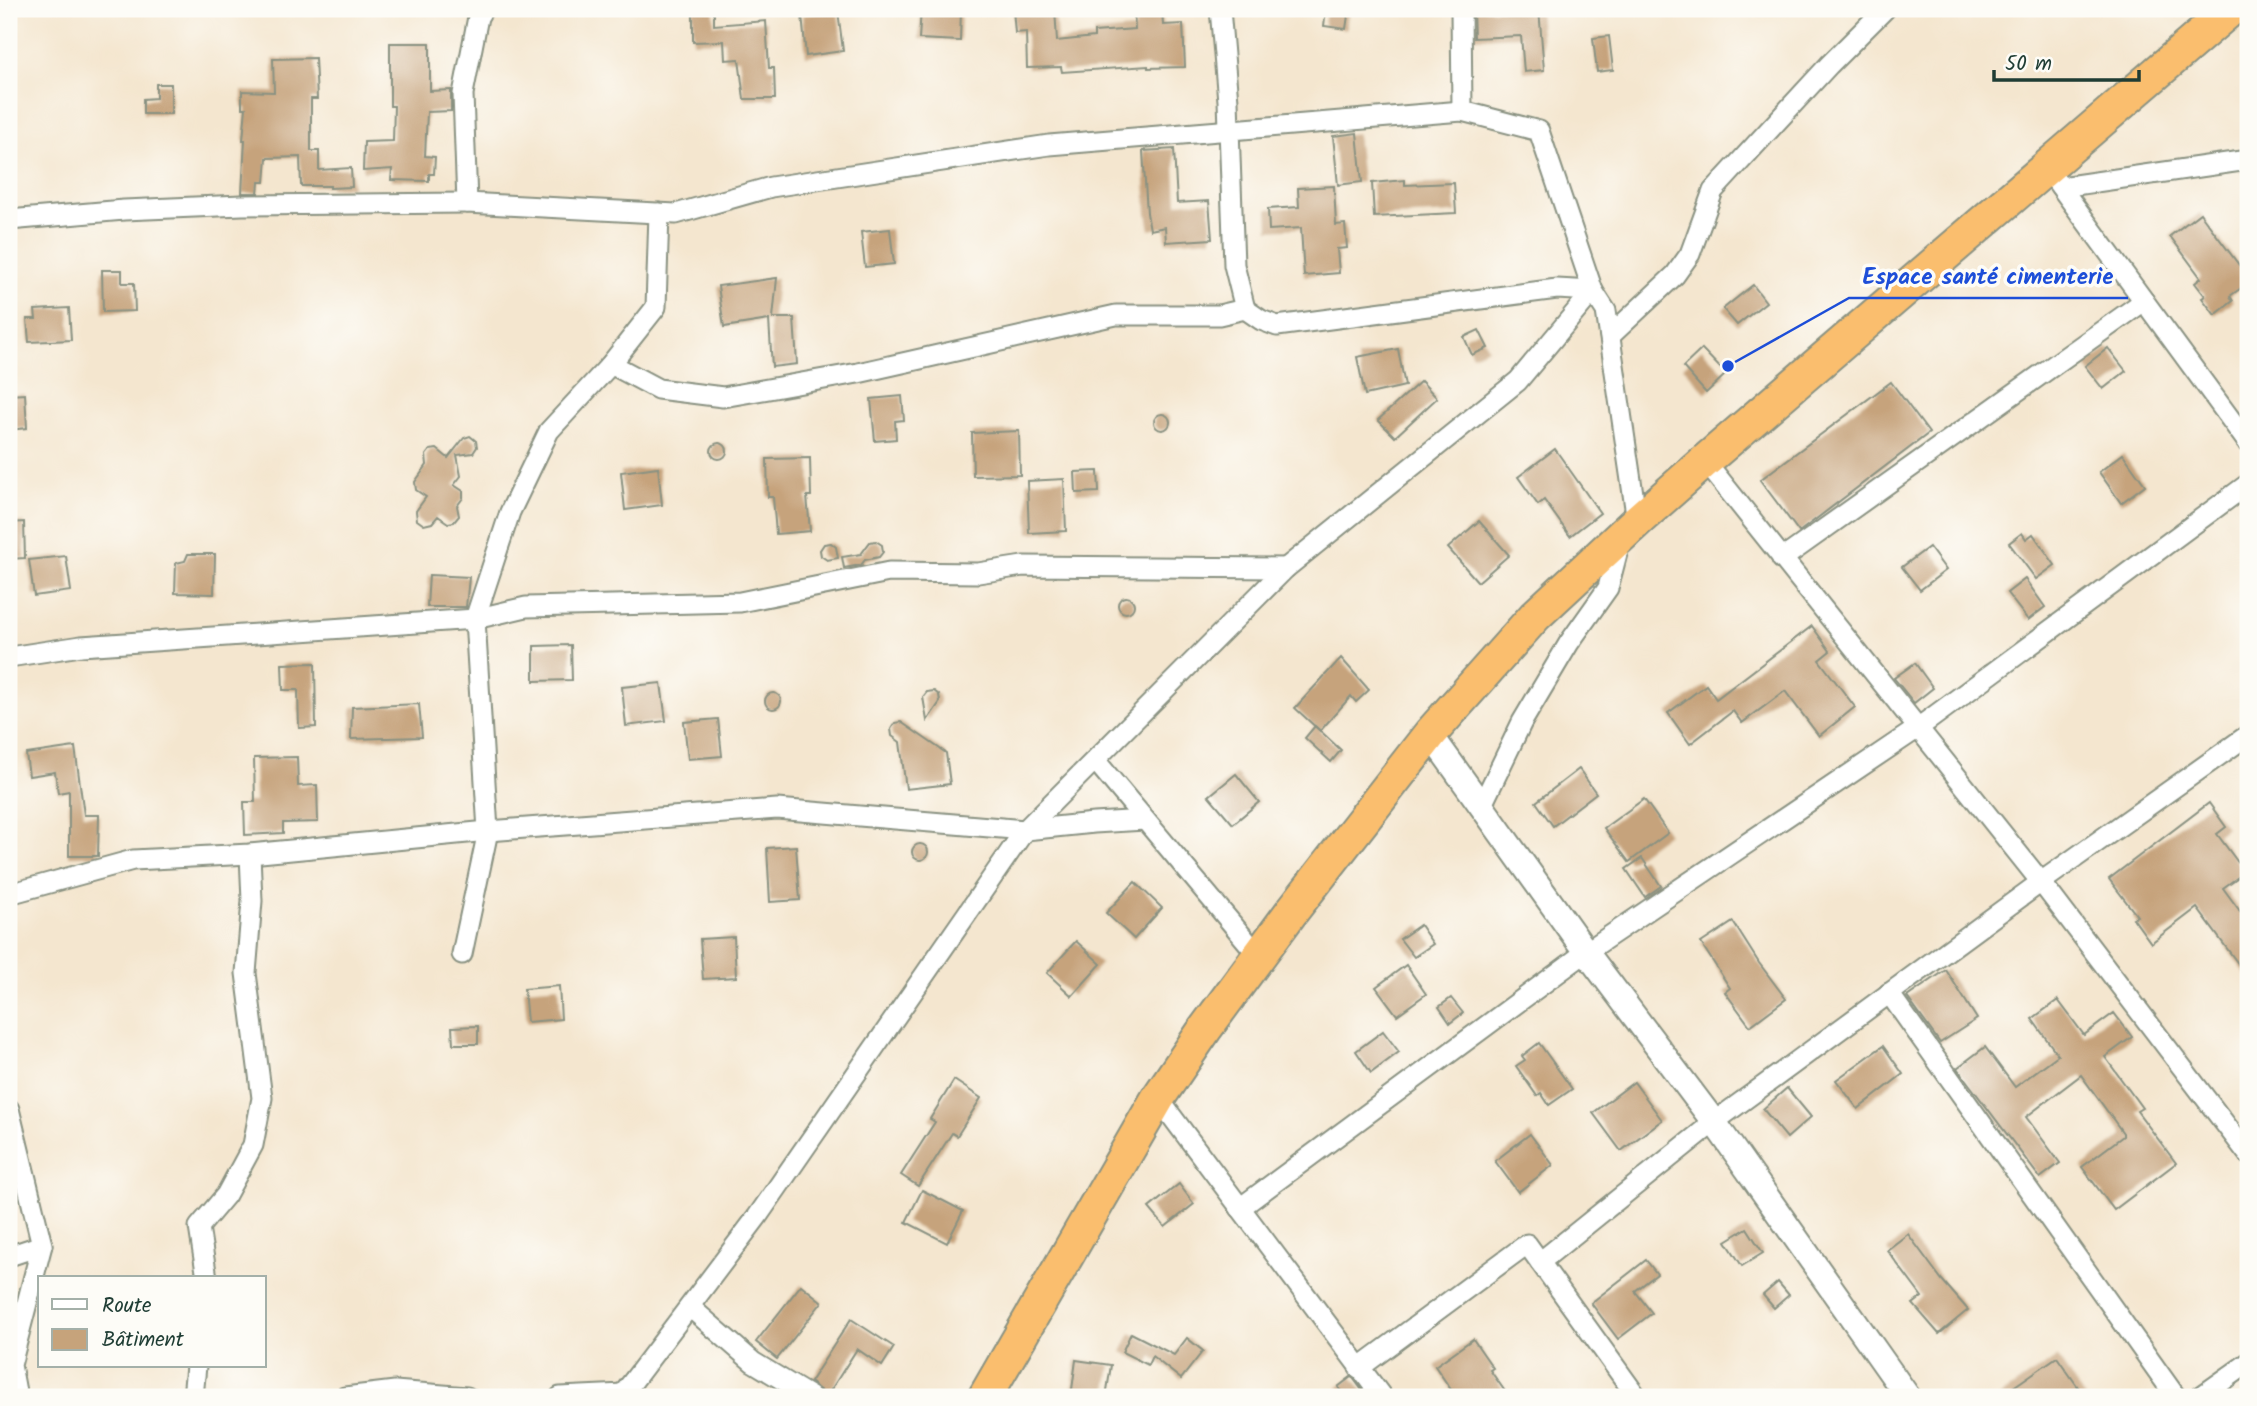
<svg xmlns="http://www.w3.org/2000/svg" width="2257" height="1406" viewBox="0 0 2257 1406" font-family="Kalam,sans-serif">
	<style>
		.building { fill: #c6a37b }
		.lines { fill: none; stroke-linecap: round; stroke-linejoin: round }
		.minor-casing { stroke: #8a9282; stroke-width: 23 }
		.tertiary-casing { stroke: #8a9282; stroke-width: 28 }
		.trunk-casing { stroke: #8a9282; stroke-width: 37 }
		.minor { stroke: #fff; stroke-width: 19 }
		.tertiary { stroke: #fff; stroke-width: 24 }
		.trunk { stroke: #fabe6e; stroke-width: 33 }
		.leader { fill: none; stroke: #1d4ed8; stroke-width: 2.5 }
		.callout-dot { fill: #1d4ed8; stroke: #fdfcf7; stroke-width: 2.5 }
		.callout-label { font-size: 23px; text-anchor: middle; font-weight: bold; fill: #1d4ed8; stroke: #fdfcf7; stroke-width: 7; stroke-linejoin: round; paint-order: stroke }
	</style>
	<rect width="100%" height="100%" fill="#fdfcf7"/>
	<filter id="ink" filterUnits="userSpaceOnUse"><feTurbulence type="fractalNoise" baseFrequency=".0143" numOctaves="2"/><feDisplacementMap in="SourceGraphic" scale="14" xChannelSelector="R" yChannelSelector="G"/><feConvolveMatrix kernelMatrix="1 2 1 2 8 2 1 2 1" color-interpolation-filters="sRGB"/></filter>
	<filter id="wash" filterUnits="userSpaceOnUse"><feTurbulence type="fractalNoise" baseFrequency=".00686" numOctaves="4" result="noise"/><feDisplacementMap in="SourceGraphic" scale="28" xChannelSelector="R" yChannelSelector="G"/><feGaussianBlur stdDeviation="1.57" result="paint"/><feColorMatrix in="noise" values="0 0 0 0 0 0 0 0 0 0 0 0 0 0 0 0 0 1.4 0 .05"/><feComposite in="paint" operator="in"/></filter>
	<g filter="url(#wash)">
		<rect width="100%" height="100%" fill="#f4e6cf"/>
		<g id="blocks">
			<g class="building">
				<path d="M693 9H714V25L766 21 769 68H774L775 99H744L739 59 725 60 724 41 693 42Z"/>
				<path d="M921 9H961L960 41 919 39Z"/>
				<path d="M1013 9H1055L1057 41 1094 37V32L1135 29 1134 9H1162L1163 25 1183 24 1185 67 1148 68V66L1062 72 1061 67 1027 68 1026 32 1015 33Z"/>
				<path d="M1326 9H1349L1346 29 1324 26Z"/>
				<path d="M1473 9H1539L1544 70 1524 72 1521 36 1474 38Z"/>
				<path d="M838 11 843 51 806 56 802 15Z"/>
				<path d="M1609 36 1613 70 1597 72 1593 38Z"/>
				<path d="M390 43H430V91L451 90V111L427 112 425 156 435 157 434 174H429V181L391 180 392 169 363 171 364 142 393 141 394 106H390Z"/>
				<path d="M315 58 317 99H311V151H319V170L351 168 352 187 330 188V186H301L300 157 267 158 265 182H259L258 193H242L245 140H243L246 108H242V91L274 92 273 59Z"/>
				<path d="M156 84H171V114H143V99L156 98Z"/>
				<path d="M1357 133 1362 182 1338 185 1333 136Z"/>
				<path d="M1174 149 1177 203 1209 201 1212 239 1166 242 1165 227 1150 230 1147 213 1143 151Z"/>
				<path d="M1405 180V185L1454 183 1456 213 1374 217 1372 183Z"/>
				<path d="M1334 186 1336 225 1345 224 1347 248 1337 249 1339 273 1304 276 1301 228 1269 230 1268 209 1299 207 1298 188Z"/>
				<path d="M2200 213 2248 277V283L2230 296 2233 301 2215 315 2202 298 2205 296 2195 283 2201 278 2170 236Z"/>
				<path d="M890 229 894 264 865 267 861 232Z"/>
				<path d="M102 270H122V283H134L135 311 103 312Z"/>
				<path d="M777 278 773 318H794L797 364 772 367 769 320 724 327 718 286Z"/>
				<path d="M1753 285 1766 302 1737 325 1723 309Z"/>
				<path d="M69 308 71 340 29 342 27 319H36L35 310Z"/>
				<path d="M1479 330 1488 348 1472 355 1464 337Z"/>
				<path d="M2108 348 2126 371 2103 389 2085 366Z"/>
				<path d="M1398 349 1405 386 1365 395 1357 357Z"/>
				<path d="M1702 349 1726 374 1706 393 1683 367Z"/>
				<path d="M1421 381 1437 398 1395 437 1378 420Z"/>
				<path d="M1891 382 1929 433 1799 532 1760 480Z"/>
				<path d="M25 394 27 428 9 430V395Z"/>
				<path d="M902 396 904 420 895 421 896 439 875 441 871 399Z"/>
				<circle cx="1162" cy="422" r="8"/>
				<path d="M1019 431 1020 475 973 476 972 433Z"/>
				<path d="M470 436 476 441 477 447 473 453 457 455 461 476 454 485 463 491V498L457 506 459 516 454 522 448 523 438 516 432 523 424 525 417 520 416 511 426 497 416 490 415 482 427 465 426 455 430 450 437 449 448 458 464 438Z"/>
				<circle cx="719" cy="451" r="8"/>
				<path d="M1555 449 1600 513 1570 536 1544 500 1538 505 1518 477Z"/>
				<path d="M2123 454 2145 485 2121 503 2099 472Z"/>
				<path d="M810 458 811 496H807L810 531 776 534 773 497H768L767 459Z"/>
				<path d="M658 467 662 505 625 510 621 472Z"/>
				<path d="M1098 471 1099 492 1076 493 1075 472Z"/>
				<path d="M1064 479 1066 531 1029 533 1027 481Z"/>
				<path d="M1479 521 1509 555 1478 582 1448 548Z"/>
				<path d="M24 522 25 558 9 559V523Z"/>
				<path d="M2022 533 2026 539 2033 534 2055 565 2036 579 2009 543Z"/>
				<path d="M876 541 882 545 883 552 879 557 865 560 861 565 844 568 842 557 861 554 870 542Z"/>
				<path d="M831 543 836 547 838 558 827 560 821 556 820 550 824 544Z"/>
				<path d="M1929 547 1946 570 1920 590 1902 567Z"/>
				<path d="M188 554H215L214 594 175 593 176 563 185 561Z"/>
				<path d="M66 556 71 591 34 596 29 560Z"/>
				<path d="M429 575 469 577 466 607H427Z"/>
				<path d="M2025 579 2045 607 2028 620 2007 593Z"/>
				<circle cx="1126" cy="605" r="8"/>
				<path d="M1812 626 1830 651 1819 660 1855 707 1819 736 1785 691 1742 723 1733 711 1690 744 1668 713 1706 685 1716 699Z"/>
				<path d="M571 645 572 680 534 681V646Z"/>
				<path d="M1341 658 1369 690 1356 702 1351 696 1320 731 1295 708Z"/>
				<path d="M315 663 316 727 299 728 298 690H283L282 664Z"/>
				<path d="M1915 663 1933 688 1914 703 1894 678Z"/>
				<path d="M661 683 666 721 626 726 622 687Z"/>
				<path d="M934 691 939 695 940 702 927 721 923 697 927 692Z"/>
				<circle cx="773" cy="701" r="8"/>
				<path d="M419 704 422 737 351 739 352 707Z"/>
				<path d="M718 719 722 756 688 759 684 722Z"/>
				<path d="M901 722 946 753 950 784 906 789 900 742 892 736 891 729 895 723Z"/>
				<path d="M1315 726 1341 750 1331 762 1305 738Z"/>
				<path d="M75 747 84 815H99L98 856H69V791L58 793 55 772 29 776 26 754Z"/>
				<path d="M297 757 298 786 317 785 318 822 283 823V833L245 835 244 802H255L254 758Z"/>
				<path d="M1579 769 1596 793 1553 826 1536 802Z"/>
				<path d="M1236 774 1259 802 1233 824 1209 796Z"/>
				<path d="M1644 799 1668 833 1629 862 1604 828Z"/>
				<path d="M2209 803 2226 827 2217 834 2245 872 2223 888 2248 922V977L2197 908 2151 943 2133 918 2137 916 2109 879Z"/>
				<circle cx="920" cy="852" r="8"/>
				<path d="M796 846 800 900 770 902 767 848Z"/>
				<path d="M1642 858 1661 886 1645 897 1626 869Z"/>
				<path d="M1135 882 1162 908 1134 939 1106 913Z"/>
				<path d="M1733 922 1759 963 1786 999 1750 1026 1725 992 1730 988 1701 943Z"/>
				<path d="M1420 925 1433 944 1414 957 1400 939Z"/>
				<path d="M734 937 736 977 703 979 700 939Z"/>
				<path d="M1076 941 1101 964 1072 996 1047 973Z"/>
				<path d="M1406 965 1426 994 1397 1015 1376 987Z"/>
				<path d="M1946 970 1977 1019 1940 1043 1907 997Z"/>
				<path d="M559 986 561 1019 527 1022 524 989Z"/>
				<path d="M1451 998 1463 1013 1450 1023 1439 1007Z"/>
				<path d="M2058 1000 2084 1035 2114 1013 2132 1037 2105 1057 2142 1108 2137 1111 2176 1163 2114 1210 2082 1167 2123 1136V1133L2081 1075 2026 1117 2060 1163 2040 1178 1957 1068 1985 1047 2015 1087 2058 1055 2032 1019Z"/>
				<path d="M478 1026V1044H453L452 1027Z"/>
				<path d="M1383 1031 1399 1052 1371 1073 1356 1051Z"/>
				<path d="M1539 1043 1572 1089 1549 1105 1541 1093 1537 1096 1516 1066 1525 1060 1522 1056Z"/>
				<path d="M1883 1046 1903 1074 1858 1109 1836 1080Z"/>
				<path d="M954 1080 981 1098 957 1136 952 1133 918 1186 901 1175 935 1122 930 1119Z"/>
				<path d="M1634 1082 1662 1120 1621 1151 1593 1113Z"/>
				<path d="M1787 1088 1811 1117 1787 1138 1763 1109Z"/>
				<path d="M1530 1134 1553 1165 1518 1192 1495 1161Z"/>
				<path d="M1179 1184 1194 1204 1165 1227 1149 1208Z"/>
				<path d="M922 1190 963 1211 947 1243 906 1222Z"/>
				<path d="M1747 1228 1763 1253 1742 1266 1726 1241Z"/>
				<path d="M1908 1234 1942 1280 1968 1310 1939 1334 1913 1304 1922 1297 1887 1250Z"/>
				<path d="M1646 1260 1657 1274 1635 1291 1652 1313 1618 1339 1591 1303Z"/>
				<path d="M1778 1282 1789 1295 1774 1308 1763 1295Z"/>
				<path d="M801 1285 822 1302 777 1359 756 1342Z"/>
				<path d="M851 1319 894 1347 882 1366 857 1349 827 1396 810 1382Z"/>
				<path d="M1131 1333 1174 1355 1187 1338 1203 1351 1181 1379 1152 1356 1148 1365 1122 1352Z"/>
				<path d="M1473 1339 1493 1368 1490 1370 1509 1397H1456L1435 1366Z"/>
				<path d="M2057 1357 2085 1397H1999L2035 1372Z"/>
				<path d="M1076 1360 1111 1365 1106 1397H1071Z"/>
				<path d="M1351 1377 1353 1378 1367 1397H1345L1338 1387Z"/>
			</g>
		</g>
	</g>
	<g filter="url(#ink)">
		<use href="#blocks" fill-opacity="0" stroke="#8a9282" stroke-width="2"/>
		<g class="lines">
			<g class="minor-casing">
				<g id="minor">
					<path d="M483 9 478 17 463 94 467 203 676 214 771 187 1049 145 1462 111 1539 131 1593 291 1518 381 1286 568 1025 830 757 1217 621 1397"/>
					<path d="M1220 9 1228 101 1234 265 1245 309 1261 320 1277 326 1557 289 1593 291 1606 311 1637 521"/>
					<path d="M1461 9 1462 111"/>
					<path d="M2046 167 2248 443"/>
					<path d="M2061 187 2248 160"/>
					<path d="M9 220 124 210 242 205 467 203"/>
					<path d="M1610 336 1675 275 1690 254 1713 191 1829 65 1885 9"/>
					<path d="M611 364 658 389 723 397 858 373 1116 315H1219L1245 309"/>
					<path d="M1705 461 2041 882 2248 1154"/>
					<path d="M1782 559 2144 301"/>
					<path d="M9 657 81 646 475 619 526 607 740 602 889 572 978 573 1023 566 1286 568"/>
					<path d="M1095 760 1259 956"/>
					<path d="M1482 805 1522 722 1569 643 1608 588 1620 542"/>
					<path d="M9 894 133 860 250 854 488 831 777 809 1025 830 1094 823 1145 820"/>
					<path d="M462 954 488 831 475 619 510 512 549 431 611 364 656 307 659 213"/>
					<path d="M1889 993 2176 1397"/>
					<path d="M1158 1098 1382 1397"/>
					<path d="M9 1109 42 1245 11 1365 17 1397"/>
					<path d="M1240 1208 1586 952 1918 728 2248 484"/>
					<path d="M9 1256 42 1245"/>
					<path d="M1540 1262 1714 1122 2041 882 2248 735"/>
					<path d="M207 1278 199 1227 226 1195 253 1145 262 1098 246 973 252 901 250 854"/>
					<path d="M690 1307 753 1362 811 1397"/>
					<path d="M1359 1368 1527 1244 1637 1397"/>
					<path d="M193 1397 196 1366"/>
					<path d="M345 1397 395 1391 467 1397"/>
					<path d="M560 1397 624 1394"/>
					<path d="M2200 1397 2248 1363"/>
				</g>
			</g>
			<g class="tertiary-casing">
				<path id="tertiary" d="M1430 734 1586 952 1714 1122 1908 1397"/>
			</g>
			<g class="trunk-casing">
				<path id="trunk" d="M985 1397 1158 1098 1205 1029 1292 911 1430 734 1535 616 1637 521 1705 461 2231 9"/>
			</g>
			<use href="#minor" class="minor"/>
			<use href="#tertiary" class="tertiary"/>
			<use href="#trunk" class="trunk"/>
		</g>
	</g>
	<path class="leader" d="M1728 366L1849 298H2128"/>
	<circle class="callout-dot" cx="1728" cy="366" r="7"/>
	<g class="callout-label">
		<text x="1988" y="284">Espace santé cimenterie</text>
	</g>
	<rect width="2257" height="1406" fill="none" stroke="#fdfcf7" stroke-width="35"/>
	<rect x="38" y="1276" width="228" height="91" fill="#fdfcf7" stroke="#a4b0a9" stroke-width="2"/>
	<rect x="52" y="1299" width="35" height="10" fill="#ffffff" stroke="#a4b0a9" stroke-width="2"/>
	<text x="102" y="1312" font-size="21" fill="#1f3d34">Route</text>
	<rect x="52" y="1329" width="35" height="21" fill="#c6a37b" stroke="#a4b0a9" stroke-width="2"/>
	<text x="102" y="1346" font-size="21" fill="#1f3d34">Bâtiment</text>
	<path d="M1994 70v10h145v-10" fill="none" stroke="#1f3d34" stroke-width="3.5"/>
	<text x="2005" y="70" font-size="21" fill="#1f3d34" stroke="#fdfcf7" stroke-width="5" paint-order="stroke">50 m</text>
</svg>
